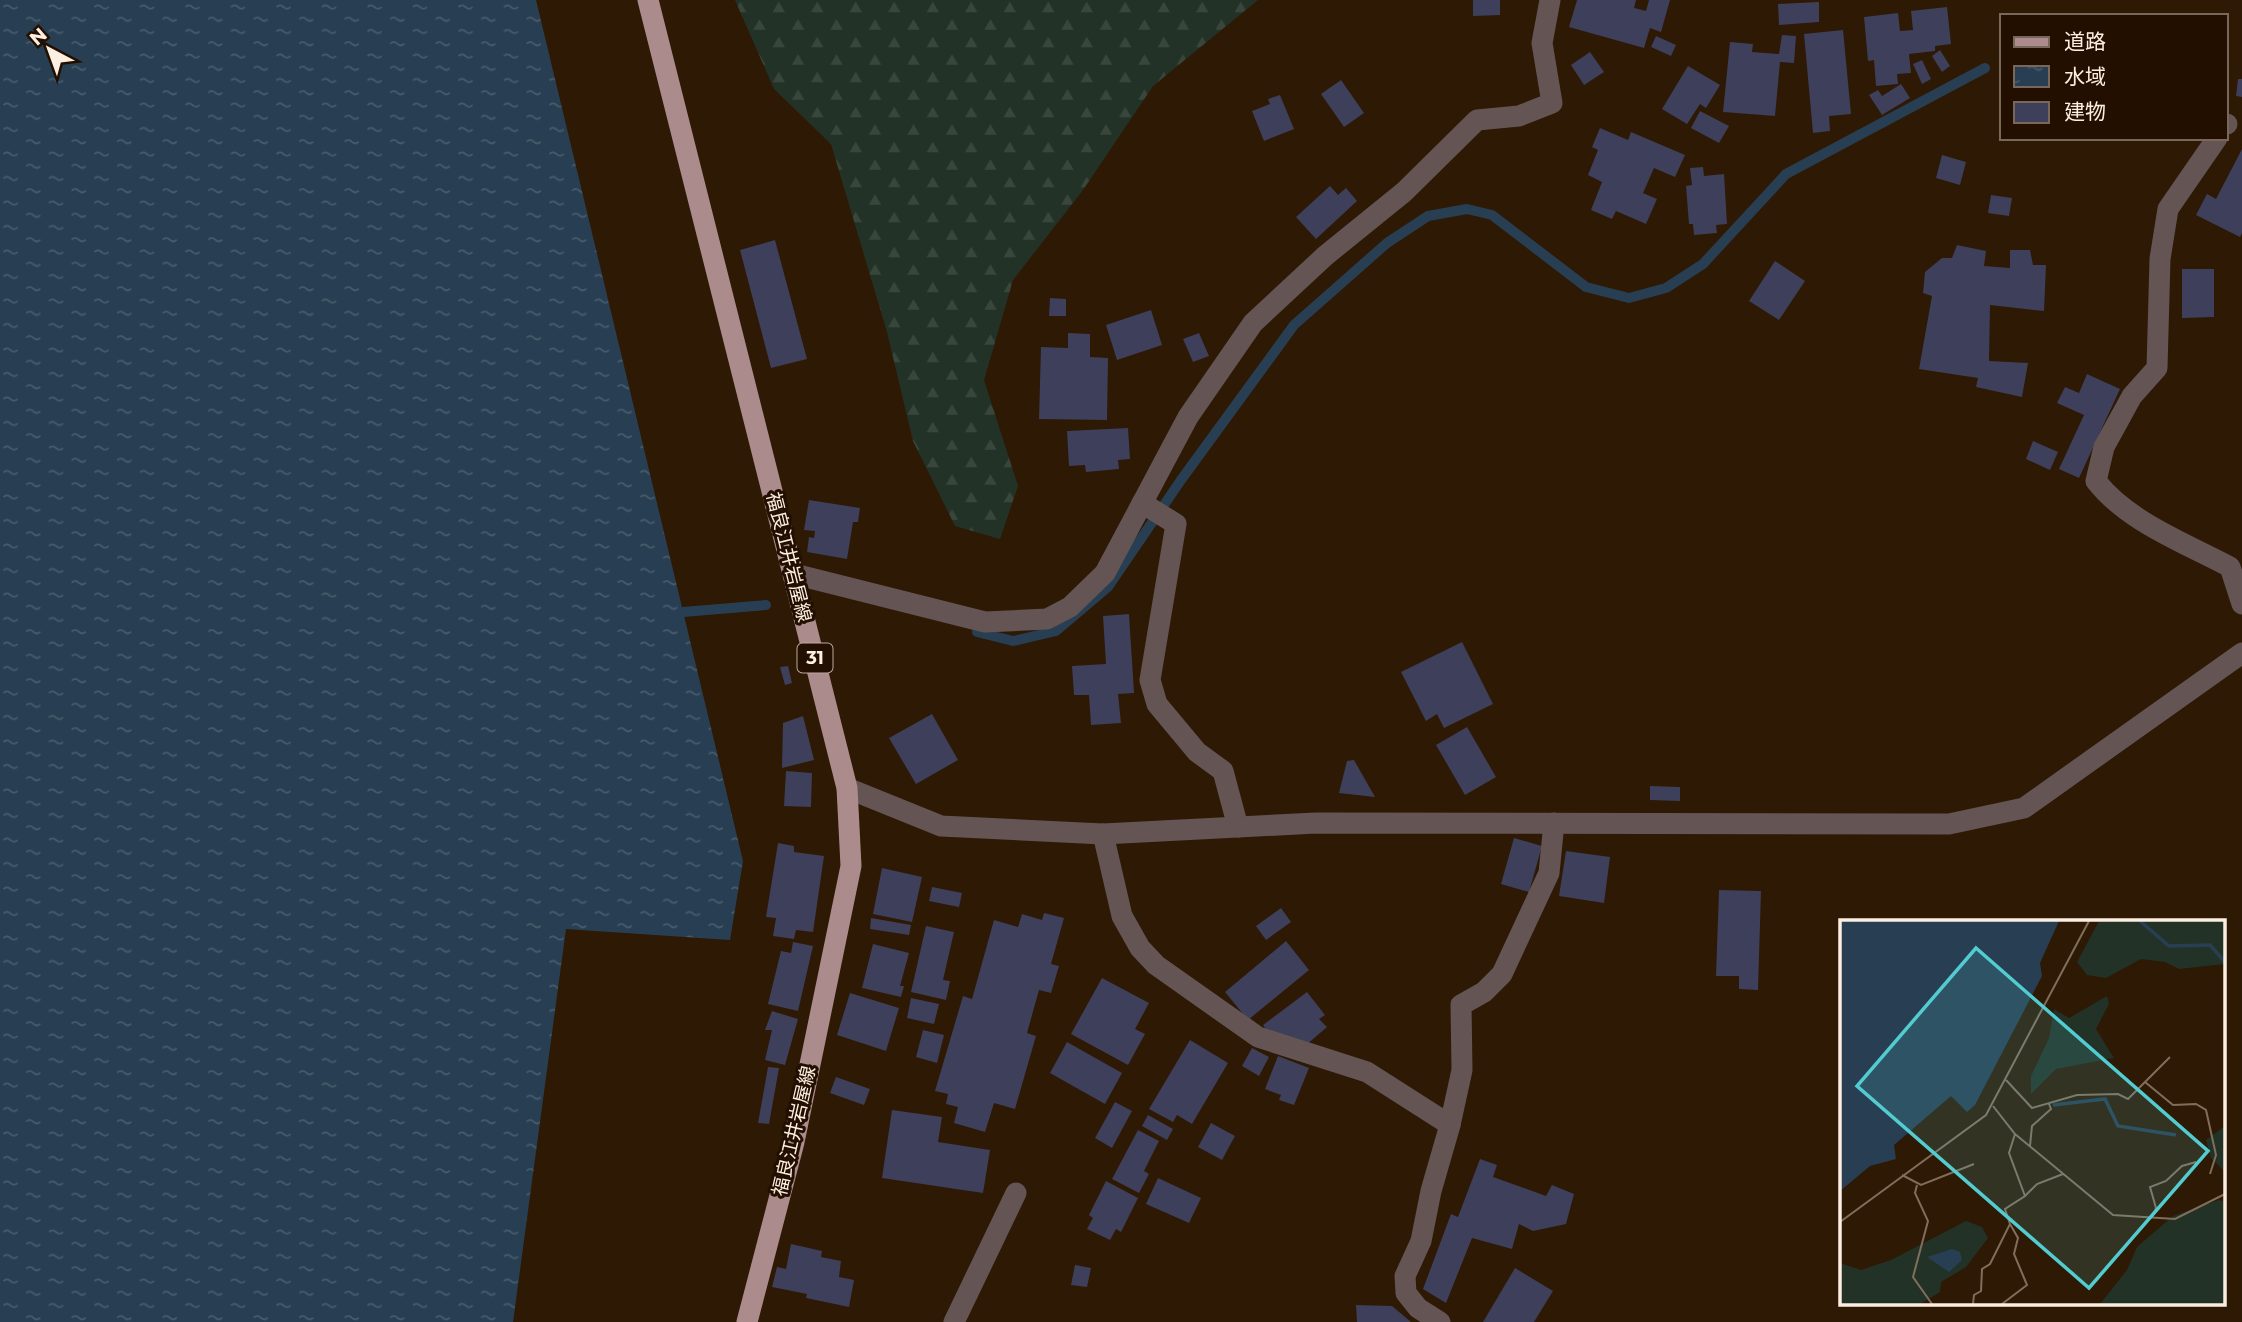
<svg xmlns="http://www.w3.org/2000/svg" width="2242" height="1322" viewBox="0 0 2242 1322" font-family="Montserrat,'Noto Sans JP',sans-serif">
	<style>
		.forest { fill: url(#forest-firs) }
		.water { fill: url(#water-ripples) }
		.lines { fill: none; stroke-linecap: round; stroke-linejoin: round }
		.stream { stroke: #283f53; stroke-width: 10 }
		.building { fill: #3e3f5a }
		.minor { stroke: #645454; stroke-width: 21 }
		.major { stroke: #ab8b8b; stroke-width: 21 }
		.labels { text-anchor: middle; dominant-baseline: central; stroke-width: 6; stroke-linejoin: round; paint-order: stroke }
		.shield { fill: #220f00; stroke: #bbab9e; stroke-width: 2 }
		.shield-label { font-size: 18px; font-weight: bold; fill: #fceee1 }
		.street-label { font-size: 19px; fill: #fceee1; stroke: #220f00 }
		.inset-river { fill: none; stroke: #283f53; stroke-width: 3.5 }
		.inset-road { fill: none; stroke: #806e5c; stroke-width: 2 }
		.view { fill: #52ccd0; fill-opacity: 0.15; stroke: #52ccd0; stroke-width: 3.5 }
		.inset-edge { fill: none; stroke: #fceee1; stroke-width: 3.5 }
	</style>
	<defs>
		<pattern id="forest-firs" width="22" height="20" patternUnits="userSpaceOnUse" patternTransform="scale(1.75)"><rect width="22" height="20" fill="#233227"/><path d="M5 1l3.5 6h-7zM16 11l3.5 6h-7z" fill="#39463c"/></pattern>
		<pattern id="water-ripples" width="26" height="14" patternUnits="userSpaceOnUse" patternTransform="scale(1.75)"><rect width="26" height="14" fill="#283f53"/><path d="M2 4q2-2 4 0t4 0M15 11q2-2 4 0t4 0" fill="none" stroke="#485b6b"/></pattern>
	</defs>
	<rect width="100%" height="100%" fill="#2d1904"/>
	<path class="forest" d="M735 0H1258L1153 86 1083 190 1013 280 984 380 1018 486 1000 539 955 526 913 441 887 332 831 144 774 89Z"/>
	<path class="water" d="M0 0H536L743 861 730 940 566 929 513 1322H0Z"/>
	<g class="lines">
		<g class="stream">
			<path d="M683 612 766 605"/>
			<path d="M977 632 1013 641 1056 631 1108 587 1181 480 1294 325 1387 243 1428 216 1467 209 1492 215 1586 287 1629 298 1666 288 1703 264 1786 174 1985 68"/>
		</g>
	</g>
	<g class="building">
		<path d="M1473 0H1500V15L1473 16Z"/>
		<path d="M1577 0H1636L1634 8 1646 11 1649 0H1670L1661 32 1650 28 1644 48 1569 27Z"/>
		<path d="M1819 2V22L1779 25 1778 4Z"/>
		<path d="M1947 7 1951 44 1935 46V51L1909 54 1911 73 1897 74 1898 84 1876 86 1874 60 1868 61 1864 17 1898 13 1900 31 1913 30 1911 11Z"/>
		<path d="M1843 30 1851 114 1829 116 1830 131 1813 133 1804 34Z"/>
		<path d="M1782 35 1796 36 1794 63 1780 62 1775 116 1723 112 1730 42 1753 44 1752 52 1779 54Z"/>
		<path d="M1656 36 1676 45 1671 56 1651 47Z"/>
		<path d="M1940 50 1950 66 1942 72 1932 56Z"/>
		<path d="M1590 52 1604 72 1584 85 1571 65Z"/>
		<path d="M1922 60 1931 79 1922 84 1913 64Z"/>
		<path d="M1688 66 1720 85 1706 108 1700 104 1687 124 1662 109Z"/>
		<path d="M2238 79H2242V97L2236 96Z"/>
		<path d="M1341 80 1364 113 1344 127 1321 94Z"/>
		<path d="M1901 84 1910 98 1882 115 1869 95 1878 90 1882 96Z"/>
		<path d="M1280 95 1294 129 1264 141 1252 111 1270 104 1268 99Z"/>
		<path d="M1700 111 1729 126 1719 143 1691 128Z"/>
		<path d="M1600 128 1628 140 1631 132 1685 155 1675 177 1654 168 1643 193 1657 199 1646 224 1616 211 1612 219 1591 210 1602 182 1588 175 1598 150 1592 147Z"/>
		<path d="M2242 149V233L2240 237 2196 215 2207 194 2216 199Z"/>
		<path d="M1942 155 1966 162 1960 185 1936 178Z"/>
		<path d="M1703 167 1704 176 1724 174 1727 224 1716 225 1717 233 1694 235 1693 224H1689L1686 186 1692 185 1690 168Z"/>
		<path d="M1330 186 1338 195 1346 188 1357 201 1316 239 1296 217Z"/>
		<path d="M1991 195 2012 198 2009 216 1988 213Z"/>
		<path d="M775 240 807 359 771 368 740 250Z"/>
		<path d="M1957 245 1986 251 1984 266 2010 268V250H2030L2033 265H2046L2044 311 1990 305 1989 361 2028 363 2022 397 1976 387 1978 378 1919 369 1932 296 1923 293 1925 272 1942 258H1952Z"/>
		<path d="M1775 261 1805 281 1779 320 1749 301Z"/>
		<path d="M2182 269H2214V317L2182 318Z"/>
		<path d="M1050 298 1066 299V316H1049Z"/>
		<path d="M1151 310 1162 345 1117 360 1106 325Z"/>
		<path d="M1068 333 1090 334V357L1108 358 1107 420 1039 419 1041 347 1068 348Z"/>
		<path d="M1199 333 1209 356 1193 362 1183 339Z"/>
		<path d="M2087 374 2120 389 2079 478 2059 469 2084 415 2057 403 2065 387 2079 393Z"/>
		<path d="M1128 428 1130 459 1118 460 1119 469 1086 472 1085 465 1069 466 1067 431Z"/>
		<path d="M2033 441 2058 452 2050 470 2026 459Z"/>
		<path d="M809 500 860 508 858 522H853L847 559 807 552 809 537 814 538 815 531 804 530Z"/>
		<path d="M1129 614 1134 693 1118 694 1121 723 1091 725 1089 695H1074L1072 666 1106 664 1103 616Z"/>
		<path d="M1462 642 1493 704 1444 728 1437 714 1426 721 1401 672Z"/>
		<path d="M788 666 792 683 785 685 780 667Z"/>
		<path d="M932 714 958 760 916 784 889 738Z"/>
		<path d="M803 716 814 760 782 768 783 723Z"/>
		<path d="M1467 727 1496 777 1465 795 1436 745Z"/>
		<path d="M1354 760 1375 797 1339 793 1347 761Z"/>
		<path d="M786 771 812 773 811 807 784 806Z"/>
		<path d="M1650 786 1680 787V801L1650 800Z"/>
		<path d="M1514 838 1542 846 1529 892 1501 884Z"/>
		<path d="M778 843 794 846V852L824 856 813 932 796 930 794 939 773 936 776 918 766 917Z"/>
		<path d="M1566 851 1610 857 1604 903 1559 896Z"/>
		<path d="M882 868 922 877 912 922 873 914Z"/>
		<path d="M932 887 962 893 959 907 929 901Z"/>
		<path d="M1719 890 1761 891 1758 990 1739 989V976H1716Z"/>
		<path d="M1281 908 1291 922 1266 940 1256 926Z"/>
		<path d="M1044 913 1064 918 1051 964 1059 966 1051 993 1039 990 1027 1033 1036 1036 1015 1109 994 1103 985 1132 954 1123 958 1107 946 1104 948 1094 935 1091 963 996 972 999 994 920 1018 927 1022 914 1042 920Z"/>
		<path d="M871 918 911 925 909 935 870 929Z"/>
		<path d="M926 926 954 932 943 980 950 981 946 1000 911 992Z"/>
		<path d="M1286 941 1309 970 1248 1020 1225 992Z"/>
		<path d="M793 942 813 946 798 1011 768 1004 781 951 791 953Z"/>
		<path d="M873 944 909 953 900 986H904L901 997 862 988Z"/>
		<path d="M1102 978 1149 1003 1135 1029 1145 1034 1128 1065 1071 1034Z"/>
		<path d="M1307 992 1325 1015 1319 1019 1327 1027 1305 1046 1271 1037 1263 1025Z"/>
		<path d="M850 993 899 1008 886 1051 837 1035Z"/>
		<path d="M911 998 939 1004 934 1024 907 1018Z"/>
		<path d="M772 1011 798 1019 785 1065 765 1060 772 1030H765Z"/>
		<path d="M923 1030 944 1035 937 1063 916 1057Z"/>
		<path d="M1190 1040 1228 1063 1192 1124 1177 1115 1173 1122 1149 1109Z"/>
		<path d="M1067 1042 1122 1073 1105 1104 1050 1073Z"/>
		<path d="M1252 1048 1269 1057 1259 1076 1242 1066Z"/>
		<path d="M1278 1056 1309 1068 1294 1105 1279 1100 1281 1095 1265 1089Z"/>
		<path d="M768 1067 779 1068 769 1124 758 1123Z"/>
		<path d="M836 1077 870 1089 864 1105 830 1093Z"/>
		<path d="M1115 1102 1132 1111 1112 1148 1095 1138Z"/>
		<path d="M892 1110 942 1117 938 1142 990 1150 983 1193 882 1178Z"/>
		<path d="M1148 1115 1173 1129 1167 1140 1142 1126Z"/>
		<path d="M1211 1123 1235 1136 1222 1160 1198 1147Z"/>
		<path d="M1138 1130 1159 1141 1144 1171 1149 1174 1139 1193 1112 1179Z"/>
		<path d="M1480 1159 1497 1165 1493 1177 1546 1196 1552 1185 1574 1194 1566 1224 1533 1231 1519 1224 1512 1249 1472 1238 1446 1303 1423 1289 1451 1214 1458 1217Z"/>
		<path d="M1158 1178 1201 1198 1189 1223 1146 1204Z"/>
		<path d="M1106 1181 1138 1198 1121 1232 1116 1229 1110 1240 1087 1229 1093 1218 1089 1215Z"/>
		<path d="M791 1244 822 1251 821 1257 841 1261 839 1277 854 1280 849 1307 806 1298 807 1294 772 1287 777 1267 786 1269Z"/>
		<path d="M1075 1265 1091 1268 1087 1287 1071 1285Z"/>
		<path d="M1515 1268 1553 1291 1534 1322H1483Z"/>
		<path d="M1356 1305 1392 1306 1411 1322H1357Z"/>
	</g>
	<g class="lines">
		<g class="minor">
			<path d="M2226 124H2227"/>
			<path d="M2217 138 2168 209 2160 259 2157 368 2132 396 2104 447 2096 481C2128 522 2185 543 2230 567L2242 604"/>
			<path d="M1142 503 1176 524 1150 680 1157 704 1197 752 1223 771 1238 827"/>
			<path d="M794 574 985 622 1047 619 1070 607 1105 573 1188 417 1253 323 1325 256 1404 192 1477 120 1519 116 1552 103 1542 43 1550 0"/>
			<path d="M847 788 941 826 1103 834 1316 823 1949 824 2024 808 2242 653"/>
			<path d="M1103 834 1122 916 1140 948 1156 965 1258 1037 1367 1072 1450 1125 1431 1191 1421 1241 1405 1276 1406 1293 1418 1308 1440 1322"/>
			<path d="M1450 1125 1462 1070 1461 1005 1484 992 1502 974 1549 873 1554 823"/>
			<path d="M954 1322 1016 1193"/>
		</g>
		<path class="major" d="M648 0 847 788 851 866 794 1142 747 1322"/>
	</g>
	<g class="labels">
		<rect class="shield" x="797.5" y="643.5" width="35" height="29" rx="5"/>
		<g class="shield-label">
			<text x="815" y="658">31</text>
		</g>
		<g class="street-label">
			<text transform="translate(789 557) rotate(76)">福良江井岩屋線</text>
			<text transform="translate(794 1131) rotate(-77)">福良江井岩屋線</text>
		</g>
	</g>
	<g transform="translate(1840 920)">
		<rect width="385" height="385" fill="#2d1904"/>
		<path d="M259 1H385V44L339 49 325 42 301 39 266 58 247 55 237 42ZM267 76 269 84 256 109 274 138 216 149 191 174V156L209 118 214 89 229 98ZM385 206V252L371 238 366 220ZM379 280 385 282V384H260L287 350 297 327 333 296ZM126 301 142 307 148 318 126 347 101 362 100 372 80 384H0V343L21 350 51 340Z" fill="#233227"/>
		<path d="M0 1H219L200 43 202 56 135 185 127 192 111 176 54 225 56 239 30 246 0 271ZM112 329 120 332 122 340 109 352 87 337Z" fill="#283f53"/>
		<path class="inset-river" d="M300 1 329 26 370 25 385 42M213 185 265 179 278 206 336 215"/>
		<path class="inset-road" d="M166 160 192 188 237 175 278 174 288 179 330 137M305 162 333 185 356 184 366 190 376 235 370 254M153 186 175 214 273 295 335 299 385 274M190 226 192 206 211 189 209 184M62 255 81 265 134 244M77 265 75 273 88 301 73 357 92 384M185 276 197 264 223 254M312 298 316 288 310 267 326 261 342 246 356 242M0 302 146 195 249 1M133 384 134 375 141 371 142 349 150 344 170 304 165 289 185 276 169 233 175 214M162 384 187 365 174 334 178 318 170 304"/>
		<path class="view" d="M136 28 368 231 249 368 17 166Z"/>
		<rect width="385" height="385" class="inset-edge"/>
	</g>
	<rect x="2000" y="14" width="228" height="126" fill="#220f00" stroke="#79685a" stroke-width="2"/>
	<rect x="2014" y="37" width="35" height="10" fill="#ab8b8b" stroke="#79685a" stroke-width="2"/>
	<text x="2064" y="49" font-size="21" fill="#fceee1">道路</text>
	<rect x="2014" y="66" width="35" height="21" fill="url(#water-ripples)" stroke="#79685a" stroke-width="2"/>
	<text x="2064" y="84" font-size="21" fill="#fceee1">水域</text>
	<rect x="2014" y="102" width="35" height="21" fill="#3e3f5a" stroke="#79685a" stroke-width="2"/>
	<text x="2064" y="119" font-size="21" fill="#fceee1">建物</text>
	<g transform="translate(49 49) rotate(319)" stroke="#220f00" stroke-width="5" paint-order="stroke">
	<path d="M0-5L12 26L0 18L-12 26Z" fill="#fceee1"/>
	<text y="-10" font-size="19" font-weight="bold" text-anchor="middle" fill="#fceee1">N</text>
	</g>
</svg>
